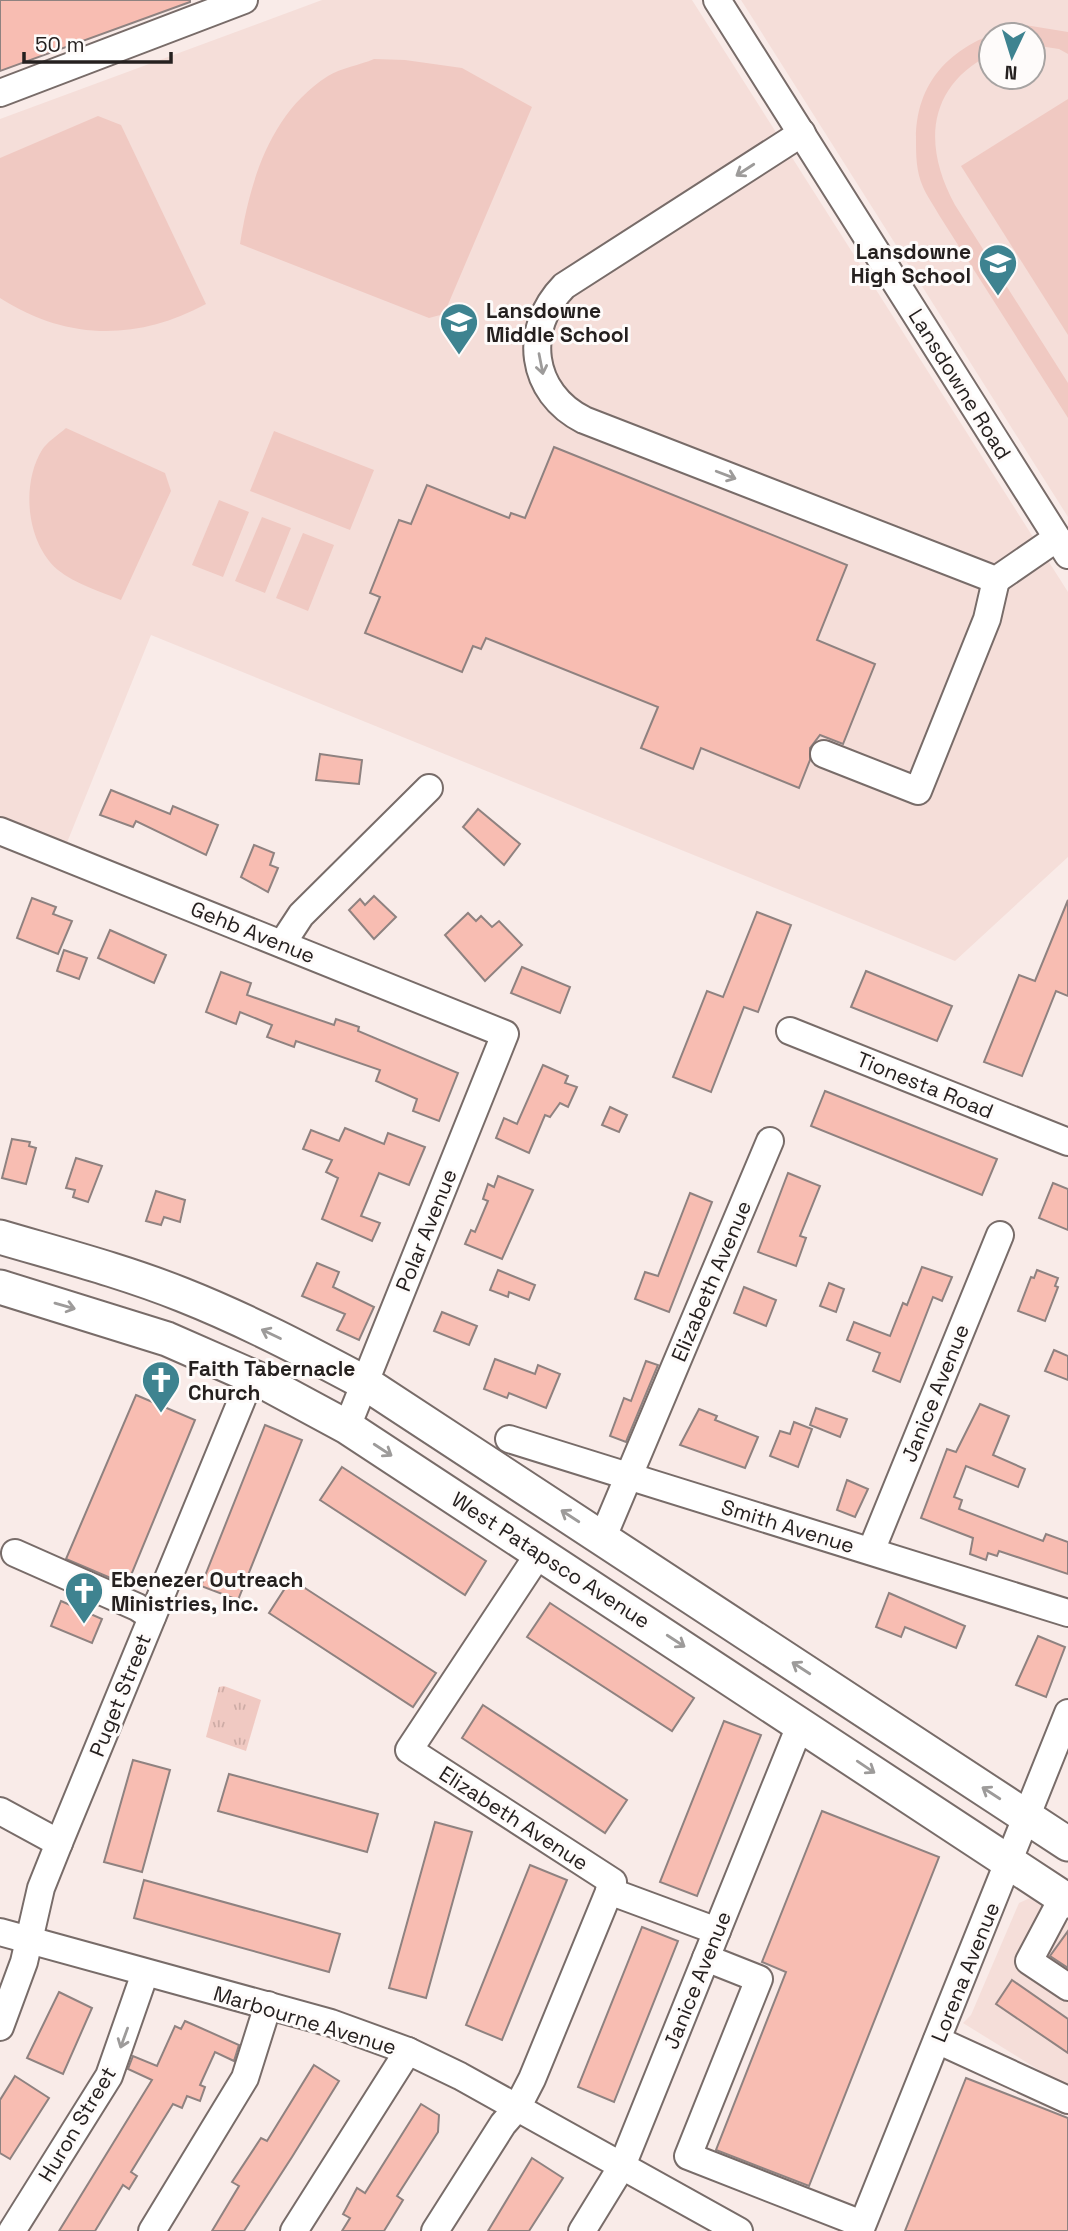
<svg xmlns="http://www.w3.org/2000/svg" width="1068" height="2231" viewBox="0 0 1068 2231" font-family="'Space Grotesk',sans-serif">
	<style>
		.built { fill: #f5ded9; fill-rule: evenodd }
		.park { fill: url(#park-tufts) }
		.garden { fill: #f0c9c2 }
		.building { fill: #f8bdb2; stroke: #8f8280; stroke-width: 2 }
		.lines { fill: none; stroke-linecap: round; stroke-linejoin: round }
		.minor-casing { stroke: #786c69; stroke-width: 30 }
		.major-casing { stroke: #786c69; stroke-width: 37 }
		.minor { stroke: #fff; stroke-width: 26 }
		.major { stroke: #fff; stroke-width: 33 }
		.oneway { stroke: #9d9b9a }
		.labels { text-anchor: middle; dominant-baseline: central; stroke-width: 6; stroke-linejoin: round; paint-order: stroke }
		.poi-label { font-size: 21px; font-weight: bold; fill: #25201f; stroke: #fefbfa; text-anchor: start }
		.street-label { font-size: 21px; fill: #25201f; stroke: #fefbfa }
	</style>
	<defs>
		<pattern id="park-tufts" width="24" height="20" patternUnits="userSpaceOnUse" patternTransform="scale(1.75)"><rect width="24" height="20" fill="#f0c9c2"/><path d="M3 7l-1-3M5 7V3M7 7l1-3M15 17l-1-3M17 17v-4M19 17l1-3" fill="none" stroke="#ceaca6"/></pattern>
	</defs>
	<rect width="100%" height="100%" fill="#f9ebe8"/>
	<g class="built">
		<path d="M322 0H692L1068 592V857L955 961 151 635 66 845 0 819V119Z"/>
		<path d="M741 0H1068V517ZM991 35H1033V77H991Z"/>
		<path d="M1030 1898 1068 1922V2088L963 2023 971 2015 1019 1903Z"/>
	</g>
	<path class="park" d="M224 1686 261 1700 246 1751 206 1737 219 1687Z"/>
	<g class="garden">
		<path d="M1025 25 1068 32V54L1059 49 1033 45V35H991V54C926 87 923 147 955 205L1068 383V418L939 215C934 206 927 196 923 187 916 171 916 155 916 139 916 72 964 37 1025 25Z"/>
		<path d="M374 59 405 60 462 68 532 107 444 314 429 318 240 244C250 181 270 113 328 76 341 68 360 65 374 59Z"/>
		<path d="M1068 99V335L961 166Z"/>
		<path d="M98 116 121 125 206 304C137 341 67 341 0 298V158Z"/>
		<path d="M66 428 165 473 171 491 121 600C102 592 75 584 58 570 26 543 21 484 42 450 47 442 58 435 66 428Z"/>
		<path d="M274 431 374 470 350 530 250 491Z"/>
		<path d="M219 500 249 512 223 577 192 565Z"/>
		<path d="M262 517 291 528 265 593 235 581Z"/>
		<path d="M303 533 334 545 308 611 276 598Z"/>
	</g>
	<g class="building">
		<path d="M0 0H190V2L0 71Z"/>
		<path d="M554 447 847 565 817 640 875 664 843 744 820 735 810 748V760L799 788 701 748 693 769 641 748 658 707 486 638 481 649 473 646 462 672 365 633 380 597 370 593 399 520 411 524 427 485 509 518 511 513 525 518Z"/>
		<path d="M320 754 362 760 359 784 316 780Z"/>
		<path d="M111 790 170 814 173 806 218 825 206 855 136 821 133 827 100 815Z"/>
		<path d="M478 809 520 844 504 865 463 827Z"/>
		<path d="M254 845 274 853 270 865 278 868 268 892 241 877Z"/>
		<path d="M374 896 396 917 374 939 349 910 360 899 365 905Z"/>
		<path d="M32 898 56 907 53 914 72 921 58 954 17 938Z"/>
		<path d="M1068 900V996L1056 991 1022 1076 984 1062 1019 975 1035 981Z"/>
		<path d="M757 912 791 925 758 1012 744 1007 711 1092 673 1077 707 991 723 997Z"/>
		<path d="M468 913 476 921 481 916 492 927 499 921 522 945 485 981 445 935Z"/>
		<path d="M110 930 166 955 154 983 98 958Z"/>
		<path d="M64 950 87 958 79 979 57 971Z"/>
		<path d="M522 967 570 987 560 1013 511 993Z"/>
		<path d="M866 971 952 1006 937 1041 851 1007Z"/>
		<path d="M221 972 251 983 247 995 334 1025 336 1019 359 1027 358 1031 458 1073 439 1121 413 1111 417 1099 376 1081 380 1070 296 1041 294 1047 267 1037 272 1025 240 1012 236 1024 206 1012Z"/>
		<path d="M543 1065 568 1076 565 1083 577 1087 568 1107 560 1103 550 1117 545 1115 529 1153 496 1138 504 1118 517 1124Z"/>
		<path d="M825 1091 997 1159 982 1195 811 1126Z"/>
		<path d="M610 1107 627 1115 619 1132 602 1125Z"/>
		<path d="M345 1128 384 1144 388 1133 425 1147 409 1185 379 1173 361 1216 380 1223 372 1241 322 1219 338 1178 326 1172 332 1160 303 1149 311 1130 339 1141Z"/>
		<path d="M12 1139 30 1142 29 1146 36 1148 26 1184 2 1178Z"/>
		<path d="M76 1158 102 1166 88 1202 73 1197 75 1190 66 1188Z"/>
		<path d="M788 1173 820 1186 800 1236 806 1238 796 1266 758 1252Z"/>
		<path d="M498 1176 533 1190 502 1259 465 1244 471 1230 475 1232 488 1201 483 1199 488 1184 494 1187Z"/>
		<path d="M1053 1183 1068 1189V1230L1039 1218Z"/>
		<path d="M156 1191 185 1200 180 1222 164 1217 161 1225 146 1221Z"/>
		<path d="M690 1193 712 1202 669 1312 635 1299 645 1272 658 1276Z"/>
		<path d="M317 1263 339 1272 333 1287 374 1307 359 1340 337 1330 345 1314 302 1296Z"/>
		<path d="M922 1267 952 1277 942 1301 933 1297 900 1382 873 1371 880 1353 847 1340 854 1322 890 1336 903 1303 907 1305Z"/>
		<path d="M498 1270 535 1285 529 1300 509 1292 508 1297 490 1290Z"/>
		<path d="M1037 1270 1058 1278 1055 1286 1058 1287 1045 1321 1018 1311 1031 1277 1034 1278Z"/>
		<path d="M829 1283 844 1289 836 1312 820 1306Z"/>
		<path d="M744 1287 776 1300 766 1326 734 1313Z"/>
		<path d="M442 1312 477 1326 469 1345 434 1331Z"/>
		<path d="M1054 1350 1068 1356V1380L1045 1371Z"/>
		<path d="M495 1359 535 1374 538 1365 560 1374 546 1408 509 1393 507 1398 484 1389Z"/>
		<path d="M646 1361 658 1365 626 1442 610 1436 624 1398 631 1401Z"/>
		<path d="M136 1395 195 1420 127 1585 66 1559Z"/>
		<path d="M980 1404 1009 1416 993 1455 1025 1469 1018 1487 966 1466 954 1497 962 1500 959 1509 1043 1541 1046 1534 1068 1542V1574L999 1551 997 1556 988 1553 986 1560 970 1554 973 1538 921 1518 947 1449 956 1452Z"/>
		<path d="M816 1408 847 1419 840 1437 810 1425Z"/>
		<path d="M699 1409 717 1416 715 1420 758 1437 745 1468 680 1445Z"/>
		<path d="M794 1422 812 1429 798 1467 770 1456 780 1431 790 1434Z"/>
		<path d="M265 1425 302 1440 238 1600 201 1586Z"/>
		<path d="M342 1467 486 1561 465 1595 320 1500Z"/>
		<path d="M847 1480 868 1489 855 1517 837 1510Z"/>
		<path d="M291 1579 436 1673 413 1707 269 1613Z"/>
		<path d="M889 1593 965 1626 956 1648 905 1627 901 1637 876 1627Z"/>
		<path d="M61 1601 102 1619 92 1643 51 1626Z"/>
		<path d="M550 1603 694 1698 672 1731 527 1637Z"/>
		<path d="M1038 1636 1065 1647 1046 1697 1016 1685Z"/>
		<path d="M483 1705 627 1800 605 1833 462 1738Z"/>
		<path d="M724 1721 761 1735 697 1896 660 1882Z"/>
		<path d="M133 1760 170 1770 142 1872 104 1862Z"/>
		<path d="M229 1774 378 1814 367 1852 218 1811Z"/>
		<path d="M822 1811 939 1857 809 2186 716 2150 786 1972 762 1962Z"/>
		<path d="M435 1822 472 1832 426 1998 389 1988Z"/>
		<path d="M530 1865 567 1880 502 2040 466 2025Z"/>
		<path d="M144 1880 340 1934 329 1972 134 1918Z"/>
		<path d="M642 1927 678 1941 614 2102 578 2087Z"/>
		<path d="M1068 1931V1968L1050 1956Z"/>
		<path d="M1012 1980 1068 2019V2053L996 2004Z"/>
		<path d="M59 1992 92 2008 63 2074 27 2058Z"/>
		<path d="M185 2021 239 2045 234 2061 215 2052 200 2085 205 2087 200 2101 187 2096 182 2108 173 2104 131 2172 137 2176 129 2189 123 2185 95 2231H59L152 2080 128 2069 133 2056 157 2066 175 2026 181 2029Z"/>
		<path d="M314 2065 339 2081 292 2157 244 2231H212L239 2186 232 2182 261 2138 267 2141Z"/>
		<path d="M15 2076 49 2098 10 2159 0 2153V2100Z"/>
		<path d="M966 2078 1068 2118V2231H905Z"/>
		<path d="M421 2104 439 2115 438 2132 397 2196 403 2200 384 2231H342L350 2218 343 2214 357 2188 365 2193Z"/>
		<path d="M532 2158 563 2178 529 2231H488Z"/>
	</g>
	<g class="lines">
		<g class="minor-casing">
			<g id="minor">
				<path d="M717 0 1068 555"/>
				<path d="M0 93 244 0"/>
				<path d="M802 133 564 286C522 329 530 393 584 420L996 580 1057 538"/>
				<path d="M824 754 918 791 987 619 996 580"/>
				<path d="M0 831 505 1034 347 1427"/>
				<path d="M282 944 301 915 429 788"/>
				<path d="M790 1031 1068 1142"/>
				<path d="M509 1439 1068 1613"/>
				<path d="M603 1537 770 1141"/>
				<path d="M871 1551 1000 1235"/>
				<path d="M15 1553 137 1607 152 1617"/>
				<path d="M0 1811 59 1843"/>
				<path d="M609 1891 717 1931"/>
				<path d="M1063 1897 1029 1961 1068 1987"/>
				<path d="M0 1932 331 2023 408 2051 460 2076 739 2231"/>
				<path d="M706 1958 759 1979 688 2156 862 2224"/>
				<path d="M0 2027 24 1962 41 1888 59 1843 245 1392 258 1379"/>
				<path d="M937 2040 1068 2100"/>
				<path d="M12 2231 109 2076 145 1973"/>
				<path d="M152 2231 245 2078 268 2005"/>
				<path d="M294 2231 408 2051"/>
				<path d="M435 2231 503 2124 517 2108 532 2079 613 1882 409 1750 540 1552"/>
				<path d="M582 2231 622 2166 801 1723"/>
				<path d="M860 2231 1068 1713"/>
			</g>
		</g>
		<g class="major-casing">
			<g id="major">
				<path d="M0 1237C61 1255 123 1271 183 1295 246 1320 305 1351 365 1383L1068 1844"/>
				<path d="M0 1287 167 1339 258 1379 347 1427 1068 1901"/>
			</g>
		</g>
		<use href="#minor" class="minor"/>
		<use href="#major" class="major"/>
	</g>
	<defs><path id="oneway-shaft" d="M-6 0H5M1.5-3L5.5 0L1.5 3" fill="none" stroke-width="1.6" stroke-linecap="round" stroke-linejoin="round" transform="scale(1.75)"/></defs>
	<g class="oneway">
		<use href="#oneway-shaft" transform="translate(745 170) rotate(147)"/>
		<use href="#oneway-shaft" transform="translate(541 364) rotate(79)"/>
		<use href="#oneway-shaft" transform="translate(726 475) rotate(21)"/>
		<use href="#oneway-shaft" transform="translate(65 1306) rotate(16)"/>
		<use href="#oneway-shaft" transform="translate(271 1334) rotate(-154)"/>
		<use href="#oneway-shaft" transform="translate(383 1450) rotate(33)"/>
		<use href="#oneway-shaft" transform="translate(570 1516) rotate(-147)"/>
		<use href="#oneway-shaft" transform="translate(676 1641) rotate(33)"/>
		<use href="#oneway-shaft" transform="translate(801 1668) rotate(-147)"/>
		<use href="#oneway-shaft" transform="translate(866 1767) rotate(34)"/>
		<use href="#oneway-shaft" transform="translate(991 1793) rotate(-147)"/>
		<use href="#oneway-shaft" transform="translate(124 2038) rotate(110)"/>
	</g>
	<defs>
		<g id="school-pin" transform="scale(2.0125)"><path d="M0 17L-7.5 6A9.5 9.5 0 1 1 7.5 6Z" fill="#3e8390" stroke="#fefbfa"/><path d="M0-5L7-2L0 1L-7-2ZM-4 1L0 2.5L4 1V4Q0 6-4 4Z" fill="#fff"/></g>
		<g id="church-pin" transform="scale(2.0125)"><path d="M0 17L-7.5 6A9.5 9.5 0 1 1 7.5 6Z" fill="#3e8390" stroke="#fefbfa"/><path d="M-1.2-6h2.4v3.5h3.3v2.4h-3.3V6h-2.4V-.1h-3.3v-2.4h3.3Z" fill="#fff"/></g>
	</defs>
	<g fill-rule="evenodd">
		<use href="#school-pin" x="998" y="263"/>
		<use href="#school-pin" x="459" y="322"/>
		<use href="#church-pin" x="161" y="1380"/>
		<use href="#church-pin" x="84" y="1591"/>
	</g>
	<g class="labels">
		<g class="poi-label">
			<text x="971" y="251" text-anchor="end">Lansdowne<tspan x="971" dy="24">High School</tspan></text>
			<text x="486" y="310">Lansdowne<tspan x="486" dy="24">Middle School</tspan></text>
			<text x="188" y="1368">Faith Tabernacle<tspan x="188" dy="24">Church</tspan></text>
			<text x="111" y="1579">Ebenezer Outreach<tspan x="111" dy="24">Ministries, Inc.</tspan></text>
		</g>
		<g class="street-label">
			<text transform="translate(960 384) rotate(58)">Lansdowne Road</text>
			<text transform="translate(253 932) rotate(22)">Gehb Avenue</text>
			<text transform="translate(925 1085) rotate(22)">Tionesta Road</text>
			<text transform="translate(426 1230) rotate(-68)">Polar Avenue</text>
			<text transform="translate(711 1281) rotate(-67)">Elizabeth Avenue</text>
			<text transform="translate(935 1393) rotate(-68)">Janice Avenue</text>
			<text transform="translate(788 1526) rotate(17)">Smith Avenue</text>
			<text transform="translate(551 1560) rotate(33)">West Patapsco Avenue</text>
			<text transform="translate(120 1695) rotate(-68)">Puget Street</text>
			<text transform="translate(514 1818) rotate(33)">Elizabeth Avenue</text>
			<text transform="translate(965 1972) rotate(-68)">Lorena Avenue</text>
			<text transform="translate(697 1980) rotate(-68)">Janice Avenue</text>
			<text transform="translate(305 2020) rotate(17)">Marbourne Avenue</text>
			<text transform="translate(77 2124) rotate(-59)">Huron Street</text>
		</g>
	</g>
	<g transform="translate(1012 56) rotate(184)"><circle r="33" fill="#fefbfa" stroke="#a7a3a2" stroke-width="2"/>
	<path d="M0-5L12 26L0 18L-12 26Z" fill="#3e8390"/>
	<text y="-10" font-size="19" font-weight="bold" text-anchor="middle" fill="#25201f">N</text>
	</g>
	<path d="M24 52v10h147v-10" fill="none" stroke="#25201f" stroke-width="3.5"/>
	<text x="35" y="52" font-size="21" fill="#25201f" stroke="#fefbfa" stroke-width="5" paint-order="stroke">50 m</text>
</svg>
